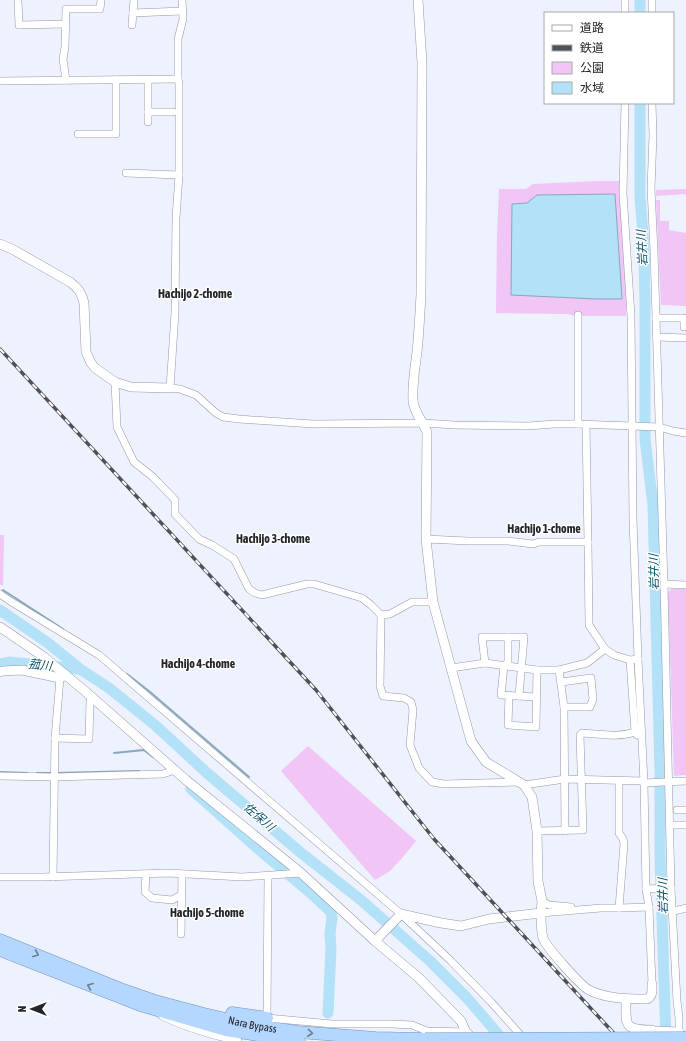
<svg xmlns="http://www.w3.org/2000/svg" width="686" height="1041" viewBox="0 0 686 1041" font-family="'Asap Condensed','Noto Sans JP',sans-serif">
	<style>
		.green { fill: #f1c5f5; fill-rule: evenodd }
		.water { fill: #b2e1f8; stroke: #87a9ba }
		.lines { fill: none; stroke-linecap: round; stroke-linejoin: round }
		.stream { stroke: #87a9ba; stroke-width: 2 }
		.river { stroke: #b2e1f8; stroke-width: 11 }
		.minor-casing { stroke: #9497a6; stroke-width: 8 }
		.tertiary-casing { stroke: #9497a6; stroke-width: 10 }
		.trunk-casing { stroke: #7692b4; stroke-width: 13 }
		.minor { stroke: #fff; stroke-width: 7 }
		.tertiary { stroke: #fff; stroke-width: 9 }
		.trunk { stroke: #b4d7ff; stroke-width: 12 }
		.rail-casing { stroke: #4f5158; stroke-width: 3.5 }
		.rail { stroke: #fff; stroke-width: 2; stroke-dasharray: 6; stroke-linecap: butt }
		.trunk-bridge-casing { stroke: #7692b4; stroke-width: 13; stroke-linecap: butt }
		.trunk-bridge { stroke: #b4d7ff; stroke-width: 12 }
		.oneway { stroke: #6c7e94 }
		.labels { text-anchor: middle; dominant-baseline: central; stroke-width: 3; stroke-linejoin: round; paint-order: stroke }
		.street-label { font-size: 11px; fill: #23252a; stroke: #fff }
		.water-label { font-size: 12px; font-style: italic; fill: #0d536c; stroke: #fff }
		.neighbourhood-label { font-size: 12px; font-weight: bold; fill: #23252a; stroke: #fff }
	</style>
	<rect width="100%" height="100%" fill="#eef1fe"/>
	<g class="green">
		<path d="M598 181H622L627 282 626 316H575L568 314 496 313 497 234 499 189H526L533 184ZM615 194V197L622 299 512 204Z"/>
		<path d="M686 189V194L656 196V190Z"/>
		<path d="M656 200H660V221H669V230L686 233V306L661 305Z"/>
		<path d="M0 535H4L3 586 0 584Z"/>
		<path d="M671 589H686V775L674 776 668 592Z"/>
		<path d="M308 746 416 841 403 857 390 871 375 880 281 771Z"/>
	</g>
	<path class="water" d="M615 194 622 299H596L511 295 512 204 527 203 537 195Z"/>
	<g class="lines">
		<g class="stream">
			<path d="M3 590 63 629"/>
			<path d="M127 674 150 692 249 777"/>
			<path d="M114 753 144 750 153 757"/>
			<path d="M0 772 27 773"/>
			<path d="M37 773H53"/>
			<path d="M57 773 139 771"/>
		</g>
		<g class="river">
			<path d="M640 13V0"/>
			<path d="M640 103V196L644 248 645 306V439L653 505 660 771V857L666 1041"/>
			<path d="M0 610 48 643 80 669 109 688 155 725 207 773 300 852 361 900 430 961 467 998 504 1041"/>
			<path d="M0 664 10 662 79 669"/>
			<path d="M191 789 263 853 312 894 331 912 332 918 330 933 331 949 328 1013"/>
		</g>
		<g class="minor-casing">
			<g id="minor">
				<path d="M18 0 19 25 65 24"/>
				<path d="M182 0 183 19 178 39V79L179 84V175L176 218 175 313 170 388 180 389 196 395 216 413 223 417 239 419 313 424 423 423 455 425 529 426 554 424H578L659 427 673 431 686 433"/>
				<path d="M625 0V13"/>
				<path d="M652 0V13"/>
				<path d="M133 13 182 11"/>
				<path d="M132 25 134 0"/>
				<path d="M66 80 63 59 65 47 66 9H100L101 0"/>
				<path d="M148 80V122"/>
				<path d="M0 81 178 79"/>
				<path d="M625 103 623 193 631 316 633 519 638 659 644 783 646 889 649 907 652 984"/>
				<path d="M652 103 653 135 651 189 654 251 664 584 671 888 677 1001 679 1018V1041"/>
				<path d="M148 112H173"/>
				<path d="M78 134H116V80"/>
				<path d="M126 173 179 175"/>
				<path d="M656 318H684V327"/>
				<path d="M657 337 686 338"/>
				<path d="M115 382 117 427 134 462 153 477 175 500V514L199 539 212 545 234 559 249 589 255 593 262 595 307 584H314L362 598 371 605 381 615 390 614 412 602H433"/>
				<path d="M578 424V315"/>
				<path d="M586 425 588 542 589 625 605 649 614 655 630 660 638 659"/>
				<path d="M426 539 468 541H508L533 544 539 542H588"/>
				<path d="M664 584 686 585"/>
				<path d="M0 594 10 601 99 655 401 914 451 961 491 1002 524 1039"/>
				<path d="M381 615 380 686 383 696 404 698 411 702 413 710 410 745 419 768 432 782 444 784 519 782"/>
				<path d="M508 637V662L504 666 501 695 536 697"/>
				<path d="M630 660 635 732 637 735"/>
				<path d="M485 663 482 637H524L519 696"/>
				<path d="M451 668 485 663 537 670H559L587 663 605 649"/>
				<path d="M559 670 564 707 565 831"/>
				<path d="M561 682 591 678 593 699 590 707H564"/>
				<path d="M509 695 508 725 536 727 537 670"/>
				<path d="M55 738 89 739 90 701 93 697"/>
				<path d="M0 776 54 777 163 774 175 770"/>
				<path d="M619 781V833L623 839 624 844 619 908"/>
				<path d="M644 783 686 781"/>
				<path d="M524 785 565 779 644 781"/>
				<path d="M677 810H686"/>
				<path d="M670 825H686"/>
				<path d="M537 831 583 830 580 735 582 733C601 734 617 738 635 732"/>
				<path d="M146 874 145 892 152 898 172 900 181 895"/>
				<path d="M268 876 267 1018 332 1024H392L412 1025 427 1031 466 1032"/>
				<path d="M0 877H43L168 873 242 877 301 873"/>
				<path d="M53 877 55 738 60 678"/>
				<path d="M646 889 671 888"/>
				<path d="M542 901 549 905 571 907"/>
				<path d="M673 911 683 909 686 908"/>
				<path d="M541 913 601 908H619L649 907"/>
				<path d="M181 934 182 874"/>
				<path d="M162 1016C186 1028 212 1035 238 1041"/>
				<path d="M652 1035V1030L679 1031 682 1034"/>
			</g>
		</g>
		<g class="tertiary-casing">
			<g id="tertiary">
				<path d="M418 0 422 63 421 294C420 313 419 333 417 352 415 368 412 385 413 401 414 412 423 422 427 432L426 539 433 602 471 741 486 762 524 785 532 797 537 831 538 881 542 901 541 913"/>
				<path d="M0 244 12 249 70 282C78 288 82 293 84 303L86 352 91 363 95 368 115 382 131 387 170 388"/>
				<path d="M0 627 44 657 86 692 186 780 301 873 375 941 419 978 461 1021 466 1032 475 1041"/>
				<path d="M0 672 3 671 22 670 60 678 66 675"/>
				<path d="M375 941 401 914 441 923 461 926 489 919 541 913C541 921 541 930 543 938 546 947 581 986 589 990 607 999 628 999 647 999 653 996 652 990 652 984"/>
				<path d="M626 999C626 1025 623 1030 652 1030"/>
			</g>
		</g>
		<g class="trunk-casing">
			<g id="trunk">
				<path id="s1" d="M0 940 123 990 155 1001 204 1014 252 1025 298 1032 376 1038 425 1039"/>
				<path d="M0 950 140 1005 226 1030 277 1038 299 1041"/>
				<path d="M232 1013 267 1018"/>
			</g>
		</g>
		<use href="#minor" class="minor"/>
		<use href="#tertiary" class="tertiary"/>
		<use href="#trunk" class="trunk"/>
		<g class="rail-casing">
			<path id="rail" d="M0 349 316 690 434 839 621 1041"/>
		</g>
		<use href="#rail" class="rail"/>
		<g class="trunk-bridge-casing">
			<path id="trunk-bridge" d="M425 1039 686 1038"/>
		</g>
		<use href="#trunk-bridge" class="trunk-bridge"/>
	</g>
	<defs><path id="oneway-chevron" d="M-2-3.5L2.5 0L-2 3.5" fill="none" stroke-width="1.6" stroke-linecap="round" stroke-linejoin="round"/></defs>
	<g class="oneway">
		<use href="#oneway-chevron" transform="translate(36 954) rotate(22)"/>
		<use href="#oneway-chevron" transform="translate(90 986) rotate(-159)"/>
		<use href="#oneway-chevron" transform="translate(310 1033) rotate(6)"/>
	</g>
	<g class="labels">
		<g class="street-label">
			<text stroke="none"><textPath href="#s1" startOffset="267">Nara Bypass</textPath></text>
		</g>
		<g class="water-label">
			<text transform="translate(642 248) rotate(-93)">岩井川</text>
			<text transform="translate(654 572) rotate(-91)">岩井川</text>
			<text transform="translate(40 665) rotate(6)">菰川</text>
			<text transform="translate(259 817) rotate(41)">佐保川</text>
			<text transform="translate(663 896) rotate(-91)">岩井川</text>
		</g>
		<g class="neighbourhood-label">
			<text x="195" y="294">Hachijo 2-chome</text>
			<text x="544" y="529">Hachijo 1-chome</text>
			<text x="273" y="539">Hachijo 3-chome</text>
			<text x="198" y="664">Hachijo 4-chome</text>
			<text x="207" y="913">Hachijo 5-chome</text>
		</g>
	</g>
	<rect x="544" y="12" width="130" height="92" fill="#ffffff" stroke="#a7a8aa"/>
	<rect x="552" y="25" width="20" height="6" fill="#ffffff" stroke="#a7a8aa"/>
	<text x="580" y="32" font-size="12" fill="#23252a">道路</text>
	<rect x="552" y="45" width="20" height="6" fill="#4f5158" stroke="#a7a8aa"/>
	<text x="580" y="52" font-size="12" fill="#23252a">鉄道</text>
	<rect x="552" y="62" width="20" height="12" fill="#f1c5f5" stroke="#a7a8aa"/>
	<text x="580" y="72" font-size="12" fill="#23252a">公園</text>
	<rect x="552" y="82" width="20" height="12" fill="#b2e1f8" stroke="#a7a8aa"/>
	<text x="580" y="92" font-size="12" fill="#23252a">水域</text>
	<g transform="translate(32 1009) rotate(270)" stroke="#ffffff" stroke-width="3" paint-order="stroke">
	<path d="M0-3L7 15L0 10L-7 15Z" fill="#23252a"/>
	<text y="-6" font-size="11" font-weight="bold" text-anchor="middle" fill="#23252a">N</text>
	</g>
</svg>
